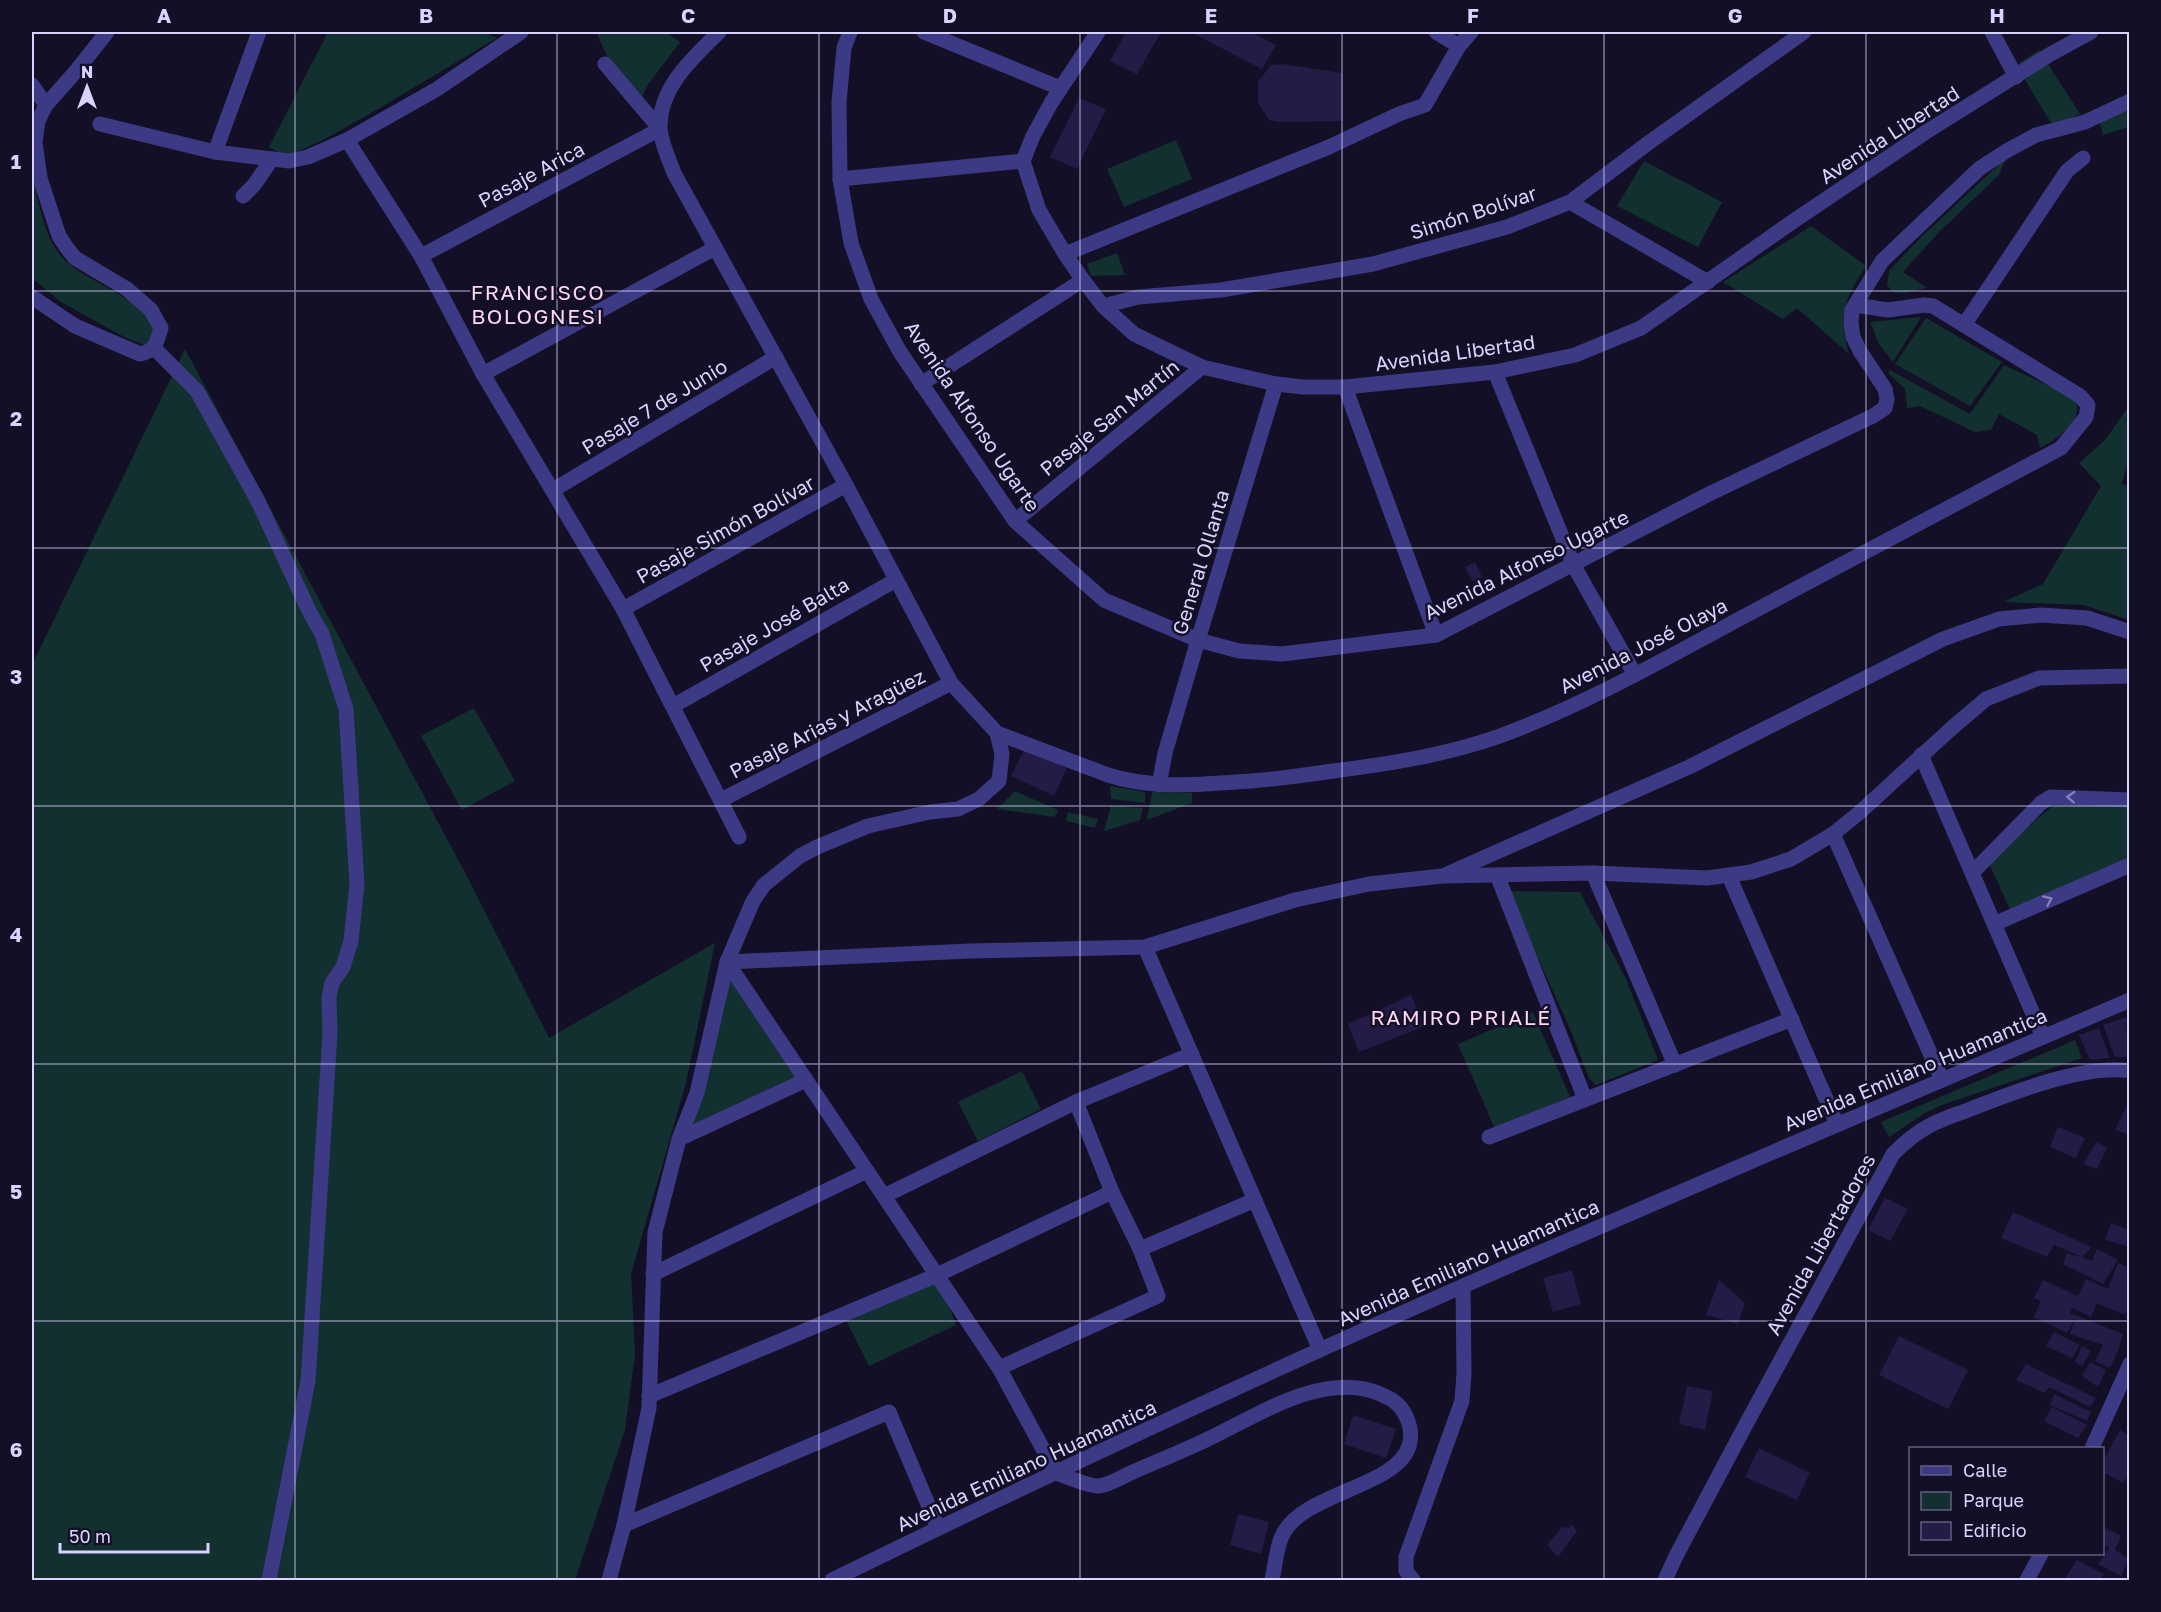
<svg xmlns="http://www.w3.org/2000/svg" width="2161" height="1612" viewBox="0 0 2161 1612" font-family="'Golos Text',sans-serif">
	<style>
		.green { fill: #12302f }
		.building { fill: #241b47 }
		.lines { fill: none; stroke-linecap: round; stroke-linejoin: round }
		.minor { stroke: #3d3a85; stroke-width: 15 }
		.oneway { stroke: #837fbc }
		.grid { fill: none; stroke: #d9d4ff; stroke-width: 1.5; stroke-opacity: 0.55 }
		.labels { text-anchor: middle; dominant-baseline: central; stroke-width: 5; stroke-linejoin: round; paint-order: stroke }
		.street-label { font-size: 20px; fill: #d9d4ff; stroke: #130f26 }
		.neighbourhood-label { font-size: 21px; letter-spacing: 1.5px; fill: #ffd6f0; stroke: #130f26 }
		.neatline { fill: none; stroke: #d9d4ff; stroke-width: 2 }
		.grid-label { font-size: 20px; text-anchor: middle; font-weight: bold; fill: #d9d4ff }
	</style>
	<rect width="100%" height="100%" fill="#130f26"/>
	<g class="green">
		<path d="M328 32H484L497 38 378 109 325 139 286 157 269 147Z"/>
		<path d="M596 32H666L680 42 647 86 639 105 609 60Z"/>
		<path d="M2039 50 2080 114 2053 126 2016 65Z"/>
		<path d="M2129 106V127L2103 135 2099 120Z"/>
		<path d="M1176 140 1192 179 1124 207 1107 169Z"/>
		<path d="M2006 158 1999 175 1939 232 1903 272 1927 288 1903 293 1893 292 1887 285 1889 271 1920 238Z"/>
		<path d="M1644 161 1722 202 1698 247 1617 206Z"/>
		<path d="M32 173C39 202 44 243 68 263 96 286 139 297 158 330L148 346 126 338 61 302 32 278Z"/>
		<path d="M1811 226 1866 266C1844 300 1838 314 1849 354L1797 308 1783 319 1723 282Z"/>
		<path d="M1117 253 1125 275 1091 276 1087 264Z"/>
		<path d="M1921 317 1893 362 1879 344 1870 322Z"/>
		<path d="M1926 318 2002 362 1970 406 1895 364Z"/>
		<path d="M185 349 470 882 549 1038 715 943 686 1083 631 1274 635 1354 625 1430 575 1580H32V665Z"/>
		<path d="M2004 365 2071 396C2092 416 2056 440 2040 448L2037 435 1999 414 1991 430 1975 432 1920 406 1907 408 1905 389 1888 373 1890 370 1970 414Z"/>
		<path d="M2129 406V457L2122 484 2129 486V620L2084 605 2003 602 2043 584 2101 486 2079 463 2105 440Z"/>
		<path d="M474 708 515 781 462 810 421 736Z"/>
		<path d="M1110 786 1145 792V803L1111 799Z"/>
		<path d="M1015 791 1058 810 1055 817 997 809Z"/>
		<path d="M1152 792 1192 793V803L1147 820Z"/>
		<path d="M2057 802 2129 805V862L2011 912 1988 861Z"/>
		<path d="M1111 806 1143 808 1140 820 1104 831Z"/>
		<path d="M1068 812 1098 819 1095 828 1066 821Z"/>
		<path d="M1508 891 1580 892 1626 979 1658 1060 1596 1085 1589 1078 1570 1029Z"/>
		<path d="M727 962 806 1080 679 1139Z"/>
		<path d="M1533 1012 1570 1097 1495 1129 1458 1044Z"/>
		<path d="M2075 1040 2082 1058 1942 1105 1925 1113 1889 1137 1881 1122Z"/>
		<path d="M1022 1071 1041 1109 978 1141 958 1102Z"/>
		<path d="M937 1275 956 1325 869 1366 845 1318Z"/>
	</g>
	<g class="building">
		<path d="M1126 32H1161L1137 74 1110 61Z"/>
		<path d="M1190 32H1251L1276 45 1262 69Z"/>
		<path d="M1282 64 1343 73V121L1280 122 1269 120 1258 103V82L1271 65Z"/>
		<path d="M1079 98 1106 109 1077 169 1050 157Z"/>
		<path d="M1475 562 1482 577 1472 581 1465 567Z"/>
		<path d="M1025 748 1067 768 1054 796 1011 776Z"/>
		<path d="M1411 995 1425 1026 1359 1052 1348 1024Z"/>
		<path d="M2130 1016V1035L2123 1022 2130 1038V1057H2115L2103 1025Z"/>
		<path d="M2099 1028 2110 1058 2090 1060 2079 1035Z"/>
		<path d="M2130 1099V1135L2115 1130Z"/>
		<path d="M2058 1127 2085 1138 2076 1158 2050 1147Z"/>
		<path d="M2096 1142 2107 1148 2097 1169 2083 1164Z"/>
		<path d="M1885 1198 1908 1209 1890 1241 1868 1230Z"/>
		<path d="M2013 1212 2092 1247 2082 1257 2092 1261 2097 1249 2118 1260 2103 1284 2063 1264 2067 1253 2082 1257 2054 1245 2047 1257 2001 1238Z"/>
		<path d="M2130 1220V1247L2105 1240 2111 1223 2126 1229Z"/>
		<path d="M2118 1263 2130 1268V1305L2125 1315 2097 1303 2091 1317 2072 1308 2070 1313 2123 1334 2118 1351 2110 1368 2095 1361 2103 1345 2070 1334 2076 1316 2067 1333 2034 1317 2041 1301 2034 1298 2043 1280 2078 1296 2086 1279 2108 1289Z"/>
		<path d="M1572 1270 1581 1304 1553 1312 1543 1278Z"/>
		<path d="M1719 1280 1745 1303 1738 1324 1706 1315Z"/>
		<path d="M2054 1332 2080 1345 2072 1358 2046 1346Z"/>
		<path d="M1899 1336 1968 1370 1948 1409 1879 1375Z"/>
		<path d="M2082 1346 2091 1351 2082 1366 2075 1362Z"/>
		<path d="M2090 1362 2106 1370 2098 1387 2082 1376Z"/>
		<path d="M2026 1364 2096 1398 2090 1407 2049 1387 2045 1393 2016 1380Z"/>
		<path d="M1687 1386 1713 1391 1705 1430 1679 1424Z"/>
		<path d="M2054 1394 2091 1412 2087 1421 2050 1405Z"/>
		<path d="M2052 1407 2087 1425 2078 1438 2044 1421Z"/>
		<path d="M1353 1415 1396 1429 1386 1458 1344 1444Z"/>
		<path d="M2120 1430 2130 1436V1473L2123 1483 2103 1472V1461Z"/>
		<path d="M1759 1448 1810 1473 1797 1500 1745 1477Z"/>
		<path d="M1238 1514 1269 1522 1261 1554 1230 1545Z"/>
		<path d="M1571 1524 1577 1531 1558 1557 1547 1545 1562 1527 1569 1528Z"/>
		<path d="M2105 1528 2121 1536 2115 1550 2129 1559 2121 1576 2098 1564 2109 1548 2103 1545Z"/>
		<path d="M2077 1560 2104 1574 2100 1580H2064Z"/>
	</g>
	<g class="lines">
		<g class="minor">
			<path d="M719 32C693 58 659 87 660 128 661 143 669 159 674 173L846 485 951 683 997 733 1108 775C1154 790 1203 784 1251 781 1279 779 1306 775 1333 771 1389 764 1446 755 1500 736 1584 705 1663 660 1741 618 1848 561 1955 505 2061 448L2086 417 2088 405 2080 396 1964 325 2067 171 2083 158"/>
			<path d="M850 32 844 48 839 102 840 179 851 243 871 299 900 352 1015 521 1104 600 1198 640 1239 651 1282 654 1436 635 1711 493 1873 416 1885 408 1887 399 1885 389 1860 351 1853 337 1851 323 1852 310 1882 261 1980 168 2008 150 2036 135 2085 122 2130 101"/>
			<path d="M924 32 1060 88"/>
			<path d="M1098 32 1051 103 1033 136 1023 161 1039 210 1065 254 1083 280 1103 306 1134 334 1202 367 1276 384 1303 387H1345L1495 372 1575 355 1641 328 1795 220 1926 132 2049 55 2091 32"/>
			<path d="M1436 32 1459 46"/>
			<path d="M1992 32 2016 77"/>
			<path d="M32 85 46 105"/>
			<path d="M100 124 215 152 289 161 308 157 347 140 437 89 521 32"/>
			<path d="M347 140 421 256 483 374 623 609 739 837"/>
			<path d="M215 152 259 32"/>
			<path d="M840 179 1023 161"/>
			<path d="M243 196 254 185 272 159"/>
			<path d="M1570 202 1708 282"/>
			<path d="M1065 254 1329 147 1399 114 1425 105 1459 46 1471 32"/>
			<path d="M421 256 660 129 605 64"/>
			<path d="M32 297 75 326 140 354C157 350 156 343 161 328L151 310 127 289 75 258 67 248 59 236 40 178 35 142 38 121 46 105 77 70 107 32"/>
			<path d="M1855 305 1888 310 1924 305 1933 306 1964 325"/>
			<path d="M1103 306 1138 297 1221 290 1373 264 1507 227 1570 202 1651 141 1804 32"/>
			<path d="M154 348 197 391 258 501 309 611 322 634 346 709 357 884 351 941 343 967 332 983 329 997 330 1033 308 1381 269 1580"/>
			<path d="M1495 372 1574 566 1635 675"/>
			<path d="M483 374 715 248"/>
			<path d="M921 384 1083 280"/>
			<path d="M1345 387 1436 635"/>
			<path d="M553 490 776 357"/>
			<path d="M1015 521 1202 367"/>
			<path d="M623 609 846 485"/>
			<path d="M673 706 896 580"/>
			<path d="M1921 755 2043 1037"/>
			<path d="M1159 785 1165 753 1198 640 1276 384"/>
			<path d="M721 800 951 683"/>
			<path d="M1833 834 1942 1080"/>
			<path d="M1973 872 2041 803 2051 797 2130 800"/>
			<path d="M1593 873 1675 1065"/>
			<path d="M1447 874 1689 767 1943 639 1999 619 2041 615 2087 618 2130 632"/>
			<path d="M1497 875 1585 1099"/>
			<path d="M1729 876 1837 1124"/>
			<path d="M1994 924 2130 865"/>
			<path d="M1145 947 1320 1350"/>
			<path d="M727 962 970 951 1145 947 1295 900 1369 884 1442 876 1593 873 1707 878 1751 872 1791 859 1833 834 1859 813 1953 727 1986 699 2039 678 2130 676"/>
			<path d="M727 962 999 1368 1056 1473C1065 1476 1090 1487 1099 1486 1110 1485 1123 1476 1133 1472 1158 1461 1183 1451 1208 1439 1257 1416 1322 1371 1378 1393 1387 1397 1395 1400 1401 1408 1409 1419 1413 1433 1409 1446 1397 1487 1301 1493 1282 1536 1276 1549 1275 1567 1272 1580"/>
			<path d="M1489 1137 1792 1019"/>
			<path d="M679 1139 806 1080"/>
			<path d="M884 1196 1076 1102 1192 1054"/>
			<path d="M1140 1249 1255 1200"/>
			<path d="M653 1274 867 1171"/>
			<path d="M999 1368 1158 1296 1140 1249 1112 1192 1076 1102"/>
			<path d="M649 1396 937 1275 1112 1192"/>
			<path d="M2092 1448 2130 1364"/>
			<path d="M624 1525 889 1412 938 1528"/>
			<path d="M609 1580 624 1525 649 1408 655 1232 679 1139 697 1093 727 962 753 901 764 885 800 856 817 847 868 826 930 812 958 809 979 799 999 781 1002 754 997 733"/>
			<path d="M832 1580C1061 1468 1292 1360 1525 1259 1726 1171 1928 1087 2130 1000"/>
			<path d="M1413 1580 1406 1571V1557L1462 1401 1464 1373 1463 1286"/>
			<path d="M1665 1580 1676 1556 1744 1428 1893 1154C1904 1143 1915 1133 1929 1126 1941 1119 1955 1115 1968 1110 2008 1094 2087 1063 2130 1071"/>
			<path d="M2027 1580 2041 1554"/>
		</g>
	</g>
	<defs><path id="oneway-chevron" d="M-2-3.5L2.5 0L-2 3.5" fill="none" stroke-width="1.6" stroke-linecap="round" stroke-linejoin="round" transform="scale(1.5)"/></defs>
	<g class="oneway">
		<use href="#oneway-chevron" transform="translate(2071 797) rotate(-177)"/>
		<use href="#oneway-chevron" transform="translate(2048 900) rotate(-24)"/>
	</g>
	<path class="grid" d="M295 32V1580M557 32V1580M819 32V1580M1080 32V1580M1342 32V1580M1604 32V1580M1866 32V1580M32 291H2130M32 548H2130M32 806H2130M32 1064H2130M32 1321H2130"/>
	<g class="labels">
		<g class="street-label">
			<text transform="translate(1889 134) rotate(-33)">Avenida Libertad</text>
			<text transform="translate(531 174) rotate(-28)">Pasaje Arica</text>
			<text transform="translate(1473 212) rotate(-18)">Simón Bolívar</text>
			<text transform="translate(1455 352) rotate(-8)">Avenida Libertad</text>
			<text transform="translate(654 406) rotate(-31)">Pasaje 7 de Junio</text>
			<text transform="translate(973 416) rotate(56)">Avenida Alfonso Ugarte</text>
			<text transform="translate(1109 417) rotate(-39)">Pasaje San Martín</text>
			<text transform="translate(725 529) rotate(-29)">Pasaje Simón Bolívar</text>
			<text transform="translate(1200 562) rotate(-73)">General Ollanta</text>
			<text transform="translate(1526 564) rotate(-26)">Avenida Alfonso Ugarte</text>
			<text transform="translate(774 624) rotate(-30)">Pasaje José Balta</text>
			<text transform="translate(1643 645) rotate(-27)">Avenida José Olaya</text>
			<text transform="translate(827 723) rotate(-27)">Pasaje Arias y Aragüez</text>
			<text transform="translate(1915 1069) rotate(-23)">Avenida Emiliano Huamantica</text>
			<text transform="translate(1820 1244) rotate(-61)">Avenida Libertadores</text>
			<text transform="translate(1468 1262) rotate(-24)">Avenida Emiliano Huamantica</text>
			<text transform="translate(1026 1465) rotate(-25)">Avenida Emiliano Huamantica</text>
		</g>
		<g class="neighbourhood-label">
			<text x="538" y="292">FRANCISCO<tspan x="538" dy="24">BOLOGNESI</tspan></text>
			<text x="1461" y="1017">RAMIRO PRIALÉ</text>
		</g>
	</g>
	<rect width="2161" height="1612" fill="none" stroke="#130f26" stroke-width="66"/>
	<rect x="1909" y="1447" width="195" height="108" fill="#130f26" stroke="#625e7d" stroke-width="1.5"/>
	<rect x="1921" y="1466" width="30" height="9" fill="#3d3a85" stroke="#625e7d" stroke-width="1.5"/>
	<text x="1963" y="1477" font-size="18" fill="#d9d4ff">Calle</text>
	<rect x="1921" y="1492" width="30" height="18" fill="#12302f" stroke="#625e7d" stroke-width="1.5"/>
	<text x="1963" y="1507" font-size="18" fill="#d9d4ff">Parque</text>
	<rect x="1921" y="1522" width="30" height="18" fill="#241b47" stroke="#625e7d" stroke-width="1.5"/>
	<text x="1963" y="1537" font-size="18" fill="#d9d4ff">Edificio</text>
	<g transform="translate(87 87)" stroke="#130f26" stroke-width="4.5" paint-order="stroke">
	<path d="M0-4.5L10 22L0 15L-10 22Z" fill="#d9d4ff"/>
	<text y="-9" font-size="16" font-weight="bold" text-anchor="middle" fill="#d9d4ff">N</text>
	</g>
	<path d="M60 1543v9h148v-9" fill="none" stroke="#d9d4ff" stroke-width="3"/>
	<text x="69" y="1543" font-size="18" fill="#d9d4ff" stroke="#130f26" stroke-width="4.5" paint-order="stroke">50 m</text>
	<rect x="33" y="33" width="2095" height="1546" class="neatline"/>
	<g class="grid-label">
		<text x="164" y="23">A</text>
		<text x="426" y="23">B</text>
		<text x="688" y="23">C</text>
		<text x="950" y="23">D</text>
		<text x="1211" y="23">E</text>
		<text x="1473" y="23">F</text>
		<text x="1735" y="23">G</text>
		<text x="1997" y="23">H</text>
		<text x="16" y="169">1</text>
		<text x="16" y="426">2</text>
		<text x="16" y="684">3</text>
		<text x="16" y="942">4</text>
		<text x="16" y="1199">5</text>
		<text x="16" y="1457">6</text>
	</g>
</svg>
